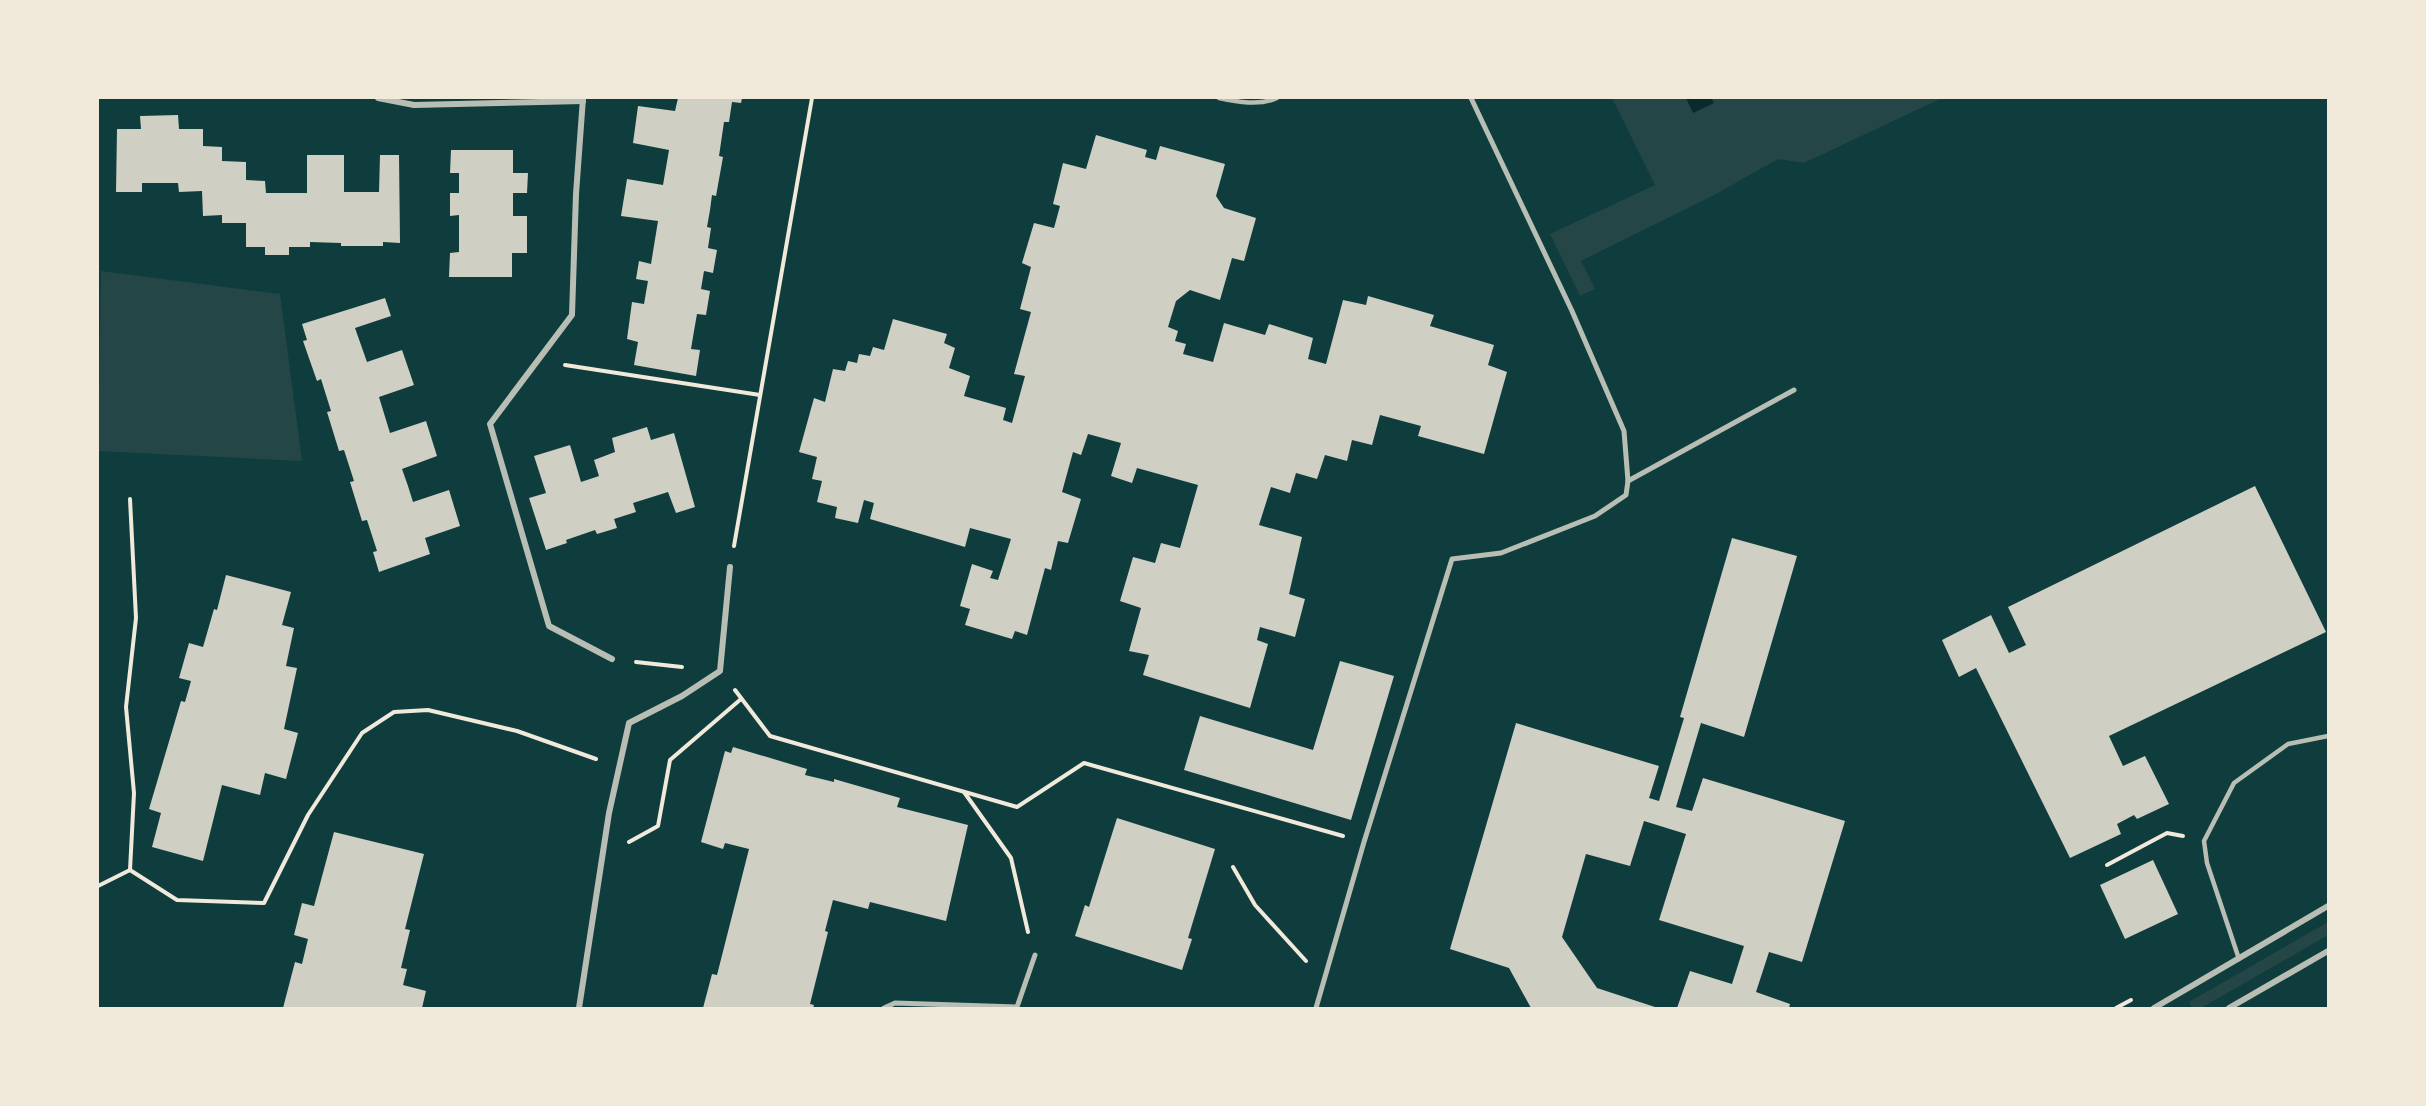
<svg xmlns="http://www.w3.org/2000/svg" width="2426" height="1106" viewBox="0 0 2426 1106" font-family="Spectral,serif">
	<style>
		.green { fill: #244646 }
		.water { fill: #0a2a2b }
		.building { fill: #cfcfc3 }
		.lines { fill: none; stroke-linecap: round; stroke-linejoin: round }
		.path { stroke: #f1e9da; stroke-width: 4 }
		.service { stroke: #b8beb3; stroke-width: 4.5 }
		.pedestrian { stroke: #b8beb3; stroke-width: 5 }
		.minor { stroke: #b8beb3; stroke-width: 6 }
	</style>
	<rect width="100%" height="100%" fill="#0f3d3e"/>
	<g class="green">
		<path d="M1612 98H1942L1804 163 1778 159 1716 194 1581 261 1595 289 1580 296 1550 234 1655 185Z"/>
		<path d="M101 271 280 294 302 461 98 451Z"/>
		<path d="M2328 922V935L2201 1008H2192L2189 1002Z"/>
	</g>
	<path class="water" d="M1686 98H1711L1714 103 1693 113Z"/>
	<g class="building">
		<path d="M678 98H742L741 103 732 102 729 122H724L719 156 723 157 716 196 712 195 710 210 707 227 711 228 708 248 717 250 713 273 704 271 701 289 710 291 706 315 697 314 694 331 691 349 700 350 696 376 634 365 638 342 627 339 632 302 644 304 648 281 636 279 639 261 651 264 658 221 621 216 627 179 663 185 669 150 633 143 638 106 675 111Z"/>
		<path d="M178 115 179 129H203V146L222 147V161L246 162V180L265 181 266 193H307V155H344V192H379L380 155H399L400 243 383 242V246H341V243L310 242V247H289V255H265V247H246V223H222V215L203 216 202 191 179 192 178 183H142V192H116L117 129H141L140 116Z"/>
		<path d="M1096 135 1147 150 1145 157 1156 160 1160 146 1225 164 1216 196 1224 208 1256 218 1244 261 1232 258 1220 300 1190 290 1176 301 1168 327 1178 331 1175 341 1186 344 1183 354 1213 362 1224 323 1265 335 1269 324 1313 338 1308 359 1326 364 1343 300 1366 305 1368 296 1434 315 1430 326 1494 345 1488 365 1507 372 1484 454 1418 436 1421 426 1380 415 1372 445 1352 440 1347 461 1325 455 1317 479 1296 473 1290 493 1271 487 1259 525 1302 537 1289 594 1305 599 1295 637 1260 627 1257 640 1268 644 1250 708 1143 675 1149 655 1129 651 1141 608 1120 601 1133 557 1155 563 1161 543 1180 548 1198 485 1137 468 1132 483 1111 476 1121 443 1088 434 1081 455 1073 452 1062 492 1081 499 1068 543 1058 541 1051 570 1045 568 1027 635 1015 631 1012 639 965 625 970 609 960 606 972 564 993 571 990 578 998 580 1011 539 970 528 965 547 870 519 874 503 864 500 858 523 835 518 837 507 817 502 822 481 812 479 817 457 799 452 814 398 825 402 833 369 845 371 848 361 857 363 859 354 870 356 873 347 884 350 893 319 947 334 944 343 955 348 949 368 970 376 964 396 1006 408 1003 420 1012 423 1025 376 1014 374 1031 312 1020 309 1031 267 1022 263 1034 223 1054 228 1060 206 1053 204 1063 163 1086 169Z"/>
		<path d="M451 150H513V173H528L527 193H513V216H527V253H512V277H449L450 253 459 252V215L450 216V193H459V173H450Z"/>
		<path d="M385 298 391 316 355 328 367 362 402 350 414 385 379 397 390 433 426 421 437 456 402 469 408 486 413 502 449 490 460 526 425 538 430 554 379 572 373 552 377 551 367 520 362 521 350 482 354 481 344 450 339 451 327 412 331 411 321 379 317 381 303 341 307 340 302 324Z"/>
		<path d="M647 427 651 440 674 433 695 507 676 513 668 492 633 503 636 512 614 519 617 528 597 534 595 530 566 540 567 543 546 550 529 498 546 493 534 456 570 445 581 482 599 476 594 460 615 452 612 438Z"/>
		<path d="M2255 486 2326 632 2109 736 2123 766 2145 756 2169 804 2137 819 2134 815 2117 824 2121 834 2070 858 1976 668 1959 677 1942 640 1991 615 2009 653 2026 645 2008 607Z"/>
		<path d="M1732 538 1797 556 1744 737 1701 723 1676 807 1692 811 1703 778 1845 821 1802 962 1769 952 1756 992 1790 1004 1789 1008H1677L1690 971 1732 984 1744 946 1659 920 1686 834 1644 821 1630 866 1586 854 1562 937 1597 988 1658 1008H1531L1509 968 1450 949 1516 723 1659 766 1649 798 1659 801 1684 718 1680 717Z"/>
		<path d="M226 575 291 592 282 625 294 628 286 666 297 668 284 729 298 733 286 779 265 773 260 795 222 785 203 861 152 847 161 813 149 809 181 701 185 702 191 681 179 678 189 643 203 647 214 609 217 610Z"/>
		<path d="M1340 661 1394 676 1351 820 1184 770 1200 716 1313 750Z"/>
		<path d="M733 747 807 769 805 775 834 782V779L900 798 897 807 968 825 946 921 870 902 868 909 833 900 825 931 828 932 810 1004 814 1005 813 1008H703L712 974 717 975 749 849 725 843 723 849 701 842 725 751 731 753Z"/>
		<path d="M1117 818 1215 849 1188 938 1192 939 1182 970 1075 936 1085 905 1089 907Z"/>
		<path d="M334 832 424 854 405 929 410 930 401 968 407 969 403 985 426 991 422 1008H283L295 962 302 964 308 939 294 935 302 903 314 906Z"/>
		<path d="M2153 860 2178 914 2125 939 2100 885Z"/>
	</g>
	<g class="lines">
		<g class="path">
			<path d="M565 365 760 395"/>
			<path d="M734 546 812 98"/>
			<path d="M636 662 682 667"/>
			<path d="M735 690 770 736 1017 807 1084 763 1343 836"/>
			<path d="M964 792 1011 858 1028 932"/>
			<path d="M629 842 658 826 670 760 741 699"/>
			<path d="M2107 865 2167 833 2183 836"/>
			<path d="M1233 867 1255 905 1306 961"/>
			<path d="M130 870 134 793 126 707 136 618 130 499"/>
			<path d="M98 886 130 870 177 900 264 903 308 815 362 733 394 712 428 710 517 731 596 759"/>
			<path d="M2116 1008 2131 1000"/>
		</g>
		<g class="service">
			<path d="M1219 98C1237 102 1260 106 1277 98"/>
			<path d="M2239 959 2207 863 2204 841 2234 783 2288 744 2328 736"/>
		</g>
		<g class="pedestrian">
			<path d="M1628 481 1794 390"/>
			<path d="M884 1008 895 1003 1017 1007 1035 955"/>
			<path d="M1316 1008 1364 842 1452 559 1501 553 1595 516 1626 495 1628 481 1624 431 1572 311 1471 98"/>
		</g>
		<g class="minor">
			<path d="M378 98 414 105 583 101"/>
			<path d="M583 98 576 194 572 315 490 424 549 626 612 659"/>
			<path d="M579 1008 609 813 629 723 682 696 720 671 730 567"/>
			<path d="M2154 1008 2328 906"/>
			<path d="M2229 1008 2328 951"/>
		</g>
	</g>
	<rect width="2426" height="1106" fill="none" stroke="#f1e9da" stroke-width="198"/>
</svg>
